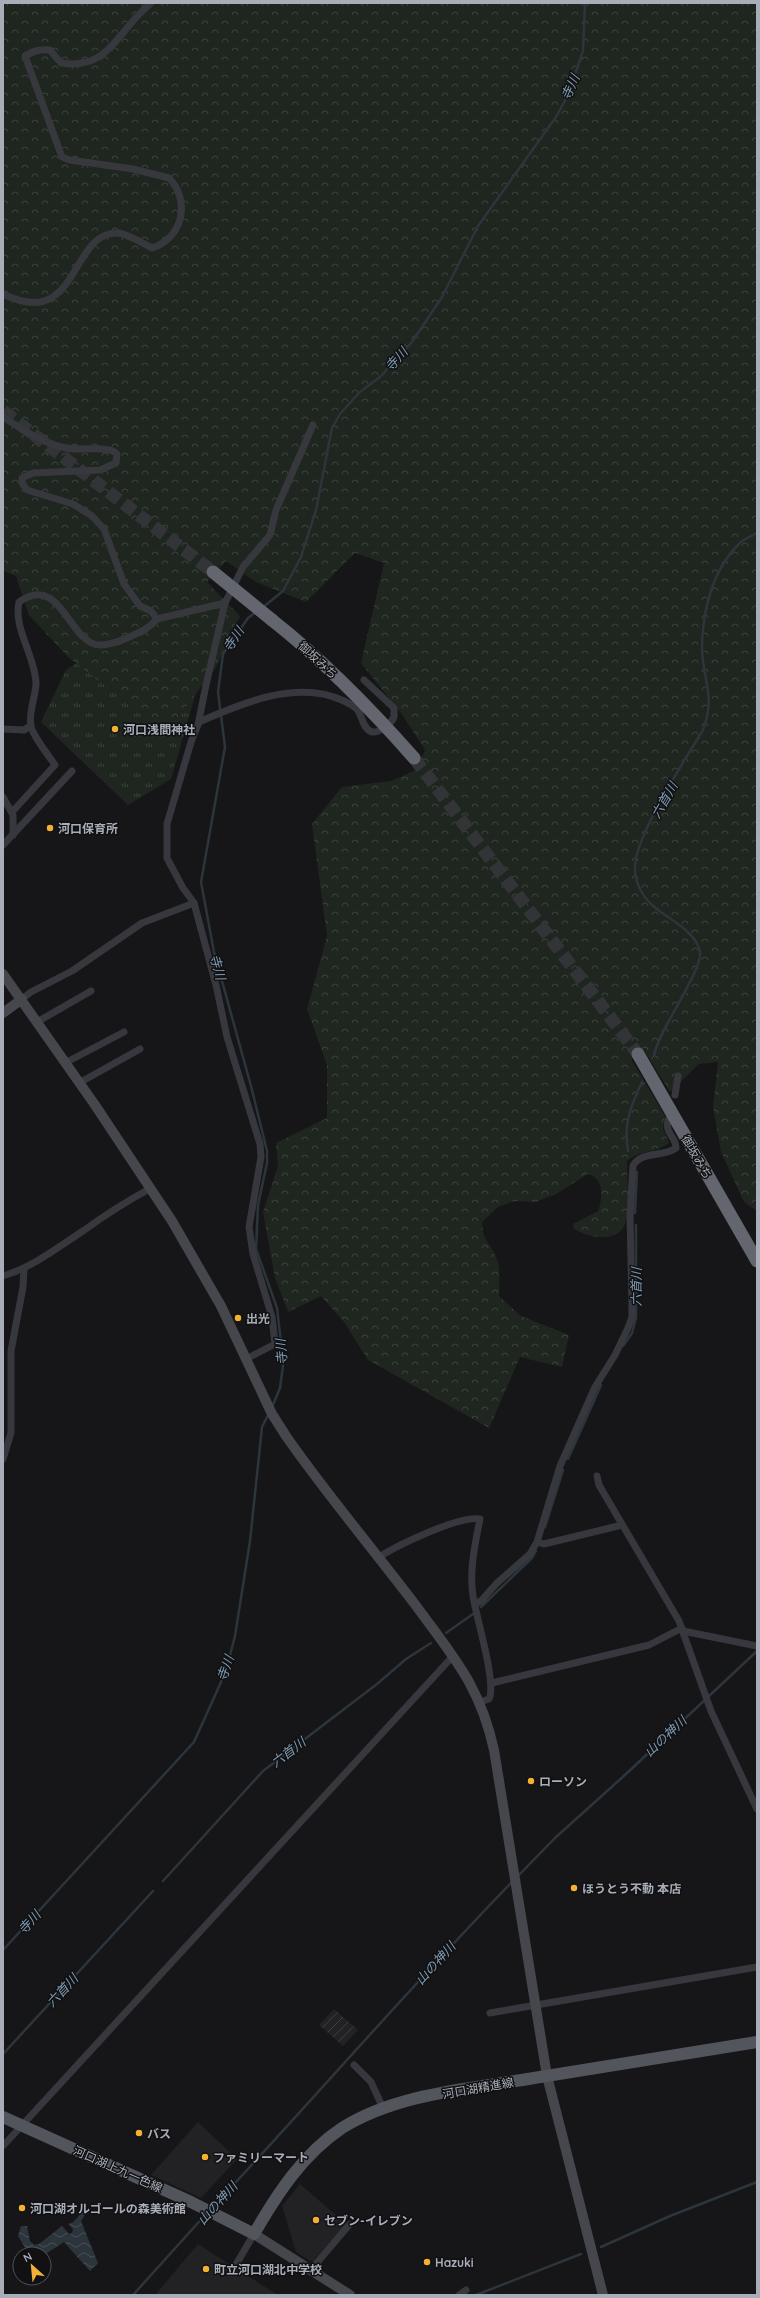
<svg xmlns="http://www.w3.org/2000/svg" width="760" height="2298" viewBox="0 0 760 2298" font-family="Quicksand,'Noto Sans JP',sans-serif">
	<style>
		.built { fill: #222225 }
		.industrial { fill: url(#industrial-furrows) }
		.grass { fill: url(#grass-tufts) }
		.forest { fill: url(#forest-crowns) }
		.water { fill: url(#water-waves) }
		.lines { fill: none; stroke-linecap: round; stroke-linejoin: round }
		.stream { stroke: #2c353c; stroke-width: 2.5 }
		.highway-tunnel { stroke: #333438; stroke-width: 13; stroke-dasharray: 13 6; stroke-linecap: butt }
		.street { stroke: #37383d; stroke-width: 7 }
		.secondary { stroke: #45474d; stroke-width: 10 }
		.primary { stroke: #53555c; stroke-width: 12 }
		.highway { stroke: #63666e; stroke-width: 13 }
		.highway-bridge { stroke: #63666e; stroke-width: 13 }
		.poi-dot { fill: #f2b134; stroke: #111113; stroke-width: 1.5 }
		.labels { text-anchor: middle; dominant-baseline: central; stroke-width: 3; stroke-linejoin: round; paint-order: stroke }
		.street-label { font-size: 12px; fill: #a8adb8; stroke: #111113 }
		.poi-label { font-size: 12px; font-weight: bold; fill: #a8adb8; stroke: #111113; text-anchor: start }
		.water-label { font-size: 13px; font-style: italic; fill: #7f9bb3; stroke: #111113 }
	</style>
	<defs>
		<pattern id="industrial-furrows" width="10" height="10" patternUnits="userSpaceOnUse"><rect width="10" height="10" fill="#222225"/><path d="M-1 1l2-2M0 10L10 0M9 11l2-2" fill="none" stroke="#3f3f43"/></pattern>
		<pattern id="grass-tufts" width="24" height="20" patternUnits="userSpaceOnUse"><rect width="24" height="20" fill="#1e261f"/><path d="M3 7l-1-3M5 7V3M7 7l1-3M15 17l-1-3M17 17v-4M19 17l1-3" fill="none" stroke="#3c433d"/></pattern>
		<pattern id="forest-crowns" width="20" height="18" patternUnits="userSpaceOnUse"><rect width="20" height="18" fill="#1e261f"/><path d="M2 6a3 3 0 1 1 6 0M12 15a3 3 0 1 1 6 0" fill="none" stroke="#3c433d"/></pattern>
		<pattern id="water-waves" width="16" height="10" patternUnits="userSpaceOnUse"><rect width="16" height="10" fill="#2c353c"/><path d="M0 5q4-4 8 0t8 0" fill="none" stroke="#485056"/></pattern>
	</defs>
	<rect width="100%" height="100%" fill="#161618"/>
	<g class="built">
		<path d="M198 2122 237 2159 201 2198 151 2175Z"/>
		<path d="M300 2184 346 2224 312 2262 296 2252 282 2206Z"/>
		<path d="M198 2244 240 2271 278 2295H155Z"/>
	</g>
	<path class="industrial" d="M334 2009 358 2030 343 2046 319 2025Z"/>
	<path class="grass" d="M205 653 195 696 171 779 128 805 41 722 66 670 90 654Z"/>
	<path class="forest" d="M3 3H757V1211L744 1202 721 1152 713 1107 718 1062 699 1064 670 1092 644 1050 631 1059 665 1116 663 1129 669 1143C656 1153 639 1150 627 1161 627 1177 630 1207 626 1220 620 1245 590 1238 574 1229L573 1224 598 1211C603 1198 604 1178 588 1174L556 1194 536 1202 514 1201 498 1207 482 1222C483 1243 491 1243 497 1259 501 1271 499 1284 499 1296L521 1316 569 1335 562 1367 520 1357 489 1428 368 1360 344 1322 321 1296 288 1312 275 1278 263 1212 278 1166 276 1143 327 1118V1065L307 1009 327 936 312 824 342 787 391 781 416 770 425 750 401 713 361 663 384 563 355 553 306 602 256 582 226 561 207 582 240 616 216 667 166 733 68 657 29 615 16 576 3 571Z"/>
	<path class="water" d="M84 2211 86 2213 81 2221 98 2263 90 2271 64 2242 44 2255 29 2254 18 2236 21 2226H27L30 2241 34 2245 39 2244 62 2226 69 2234 72 2233 73 2229 68 2224 72 2223Z"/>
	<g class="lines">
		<g class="stream">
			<path d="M262 608 283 591 301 557 316 510 332 428 340 414 360 392 380 377 412 342 442 297 478 226 556 117 568 95 583 51 585 3"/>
			<path d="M256 612 248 618 223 654 218 692 225 747 201 882 214 952 251 1086 267 1151V1163L258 1205 256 1249 277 1308 282 1351 283 1366 280 1388 272 1407"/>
			<path d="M654 1055C658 1031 704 969 700 951 694 929 667 919 652 905 641 895 634 880 635 865 638 831 685 760 703 730 716 696 703 681 702 649 702 613 712 570 739 544 743 539 751 536 757 533"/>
			<path d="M628 1151C623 1125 631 1105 642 1082"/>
			<path d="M635 1213 637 1172"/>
			<path d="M623 1346 632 1333 636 1318V1225"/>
			<path d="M568 1459 601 1385"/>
			<path d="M545 1527 563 1470"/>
			<path d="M481 1607 532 1558 536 1551"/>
			<path d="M446 1633 473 1614"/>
			<path d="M517 1877 555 1838 626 1774 757 1651"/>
			<path d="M163 1881 263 1771 377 1684 406 1659 431 1643"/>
			<path d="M3 1950 194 1742 226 1671 235 1636 250 1541 262 1427 268 1415"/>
			<path d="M3 2054 153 1891"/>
			<path d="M211 2209C312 2101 409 1988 512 1882"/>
			<path d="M601 2247 670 2216 757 2182"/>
			<path d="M133 2295 206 2214"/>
			<path d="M476 2295 581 2254"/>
		</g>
		<g class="highway-tunnel">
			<path d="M3 411 213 572"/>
			<path d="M414 758 638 1054"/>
		</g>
		<g class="street">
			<path d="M3 294C80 332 69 231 118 233 128 234 142 243 152 248 183 238 191 201 169 178L133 169 70 160 62 157 25 56C34 51 39 49 50 50L61 63C110 71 118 29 151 3"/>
			<path d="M3 417C23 430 42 443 66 448 79 451 109 445 117 454L116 463 100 470 33 473 22 478V483L27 490 73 504 92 516 104 529 124 584 140 606 151 611 157 619 225 603"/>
			<path d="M199 722C242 703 298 679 344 701 348 703 354 706 357 709 362 715 363 730 372 732 379 733 391 724 394 717 394 715 394 710 394 708L364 680"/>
			<path d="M3 729 24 730 30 726"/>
			<path d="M3 797 13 815V835"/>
			<path d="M12 812 55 765C49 756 32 735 31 726 28 712 36 696 36 683 35 656 13 628 19 602 58 574 67 634 94 644 102 647 119 642 127 638 138 633 149 629 157 619"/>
			<path d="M3 845 72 771"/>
			<path d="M22 999 31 992 72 971 142 923 194 903"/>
			<path d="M37 1022 91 991"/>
			<path d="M65 1063 124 1032"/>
			<path d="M79 1083 140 1049"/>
			<path d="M675 1095 678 1076"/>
			<path d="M3 1276C33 1267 57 1248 83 1231 105 1215 127 1201 151 1188"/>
			<path d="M246 1359 275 1344 272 1317 253 1254 249 1227 261 1157 260 1144 227 1037 216 985 194 903 183 888 167 858V824L191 742 198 725 206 685 225 603 243 567 270 535 276 510 313 425"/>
			<path d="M3 1459 11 1433V1351L23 1287 24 1269"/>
			<path d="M597 1476 599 1485 679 1621 711 1711 757 1809"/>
			<path d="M537 1542 544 1544 622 1525"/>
			<path d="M379 1557C398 1545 460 1515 480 1519 475 1544 469 1571 473 1596 476 1617 497 1683 489 1699L480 1702"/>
			<path d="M475 1604 481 1601 497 1583 530 1554 537 1542 560 1466 595 1387 615 1355 628 1328 632 1317V1303L630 1217 633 1166C640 1151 665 1157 676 1148 676 1136 665 1135 668 1120"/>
			<path d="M683 1631 757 1646"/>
			<path d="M492 1683 649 1645 682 1628"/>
			<path d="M490 2013 757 1967"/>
			<path d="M354 2065 371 2082 383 2108"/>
			<path d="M3 2146 453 1656"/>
			<path d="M234 2268 254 2234"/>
			<path d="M310 2271 349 2225"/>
			<path d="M459 2295 466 2290"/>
		</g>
		<g class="secondary">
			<path d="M3 974 95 1105 172 1221 221 1306 272 1414 286 1436C327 1495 374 1550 417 1607 454 1658 480 1686 494 1750L547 2076 603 2295"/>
			<path d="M3 1013 22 999"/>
			<path d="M254 2234 350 2295"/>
		</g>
		<path class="primary" d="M3 2117 191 2202 254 2234C277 2194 303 2154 342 2128 398 2093 470 2089 534 2078 608 2066 683 2054 757 2042"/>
		<g class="highway">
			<path d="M272 620C324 661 370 708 414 758"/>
			<path d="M638 1054 757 1261"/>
		</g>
		<path class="highway-bridge" d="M213 572 272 620"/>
	</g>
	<g class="poi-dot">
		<circle cx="115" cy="729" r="4"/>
		<circle cx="50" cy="828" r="4"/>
		<circle cx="238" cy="1318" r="4"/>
		<circle cx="531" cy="1781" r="4"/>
		<circle cx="574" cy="1888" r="4"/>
		<circle cx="139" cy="2133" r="4"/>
		<circle cx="205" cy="2157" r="4"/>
		<circle cx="22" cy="2208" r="4"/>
		<circle cx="316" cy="2220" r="4"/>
		<circle cx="427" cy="2262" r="4"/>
		<circle cx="206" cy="2269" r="4"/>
	</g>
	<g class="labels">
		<g class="street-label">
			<text transform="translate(318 660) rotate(43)">御坂みち</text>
			<text transform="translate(697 1157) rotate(60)">御坂みち</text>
			<text transform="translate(478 2088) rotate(-10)">河口湖精進線</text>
			<text transform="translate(118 2169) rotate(24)">河口湖上九一色線</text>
		</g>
		<g class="poi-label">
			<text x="123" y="729">河口浅間神社</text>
			<text x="58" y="828">河口保育所</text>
			<text x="246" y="1318">出光</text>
			<text x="539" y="1781">ローソン</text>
			<text x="582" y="1888">ほうとう不動 本店</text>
			<text x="147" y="2133">バス</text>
			<text x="213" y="2157">ファミリーマート</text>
			<text x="30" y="2208">河口湖オルゴールの森美術館</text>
			<text x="324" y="2220">セブン-イレブン</text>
			<text x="435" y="2262">Hazuki</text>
			<text x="214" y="2269">町立河口湖北中学校</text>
		</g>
		<g class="water-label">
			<text transform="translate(570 87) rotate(-66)">寺川</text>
			<text transform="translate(396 359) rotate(-48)">寺川</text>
			<text transform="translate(233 639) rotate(-56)">寺川</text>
			<text transform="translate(664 800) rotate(-60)">六首川</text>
			<text transform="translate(218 967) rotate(75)">寺川</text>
			<text transform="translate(636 1287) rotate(-90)">六首川</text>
			<text transform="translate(281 1352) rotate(-95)">寺川</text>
			<text transform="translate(225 1668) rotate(-71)">寺川</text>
			<text transform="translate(665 1736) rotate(-43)">山の神川</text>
			<text transform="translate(288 1752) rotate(-37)">六首川</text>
			<text transform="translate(29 1922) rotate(-48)">寺川</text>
			<text transform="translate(435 1963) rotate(-48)">山の神川</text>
			<text transform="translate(62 1990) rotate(-47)">六首川</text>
			<text transform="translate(217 2203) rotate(-48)">山の神川</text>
		</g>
	</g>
	<rect width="760" height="2298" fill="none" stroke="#a8adb8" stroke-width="8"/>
	<g transform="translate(32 2266) rotate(333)"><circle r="19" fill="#111113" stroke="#4d4f55"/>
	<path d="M0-3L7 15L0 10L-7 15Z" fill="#f2b134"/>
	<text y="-6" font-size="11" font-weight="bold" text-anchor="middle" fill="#a8adb8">N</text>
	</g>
</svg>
